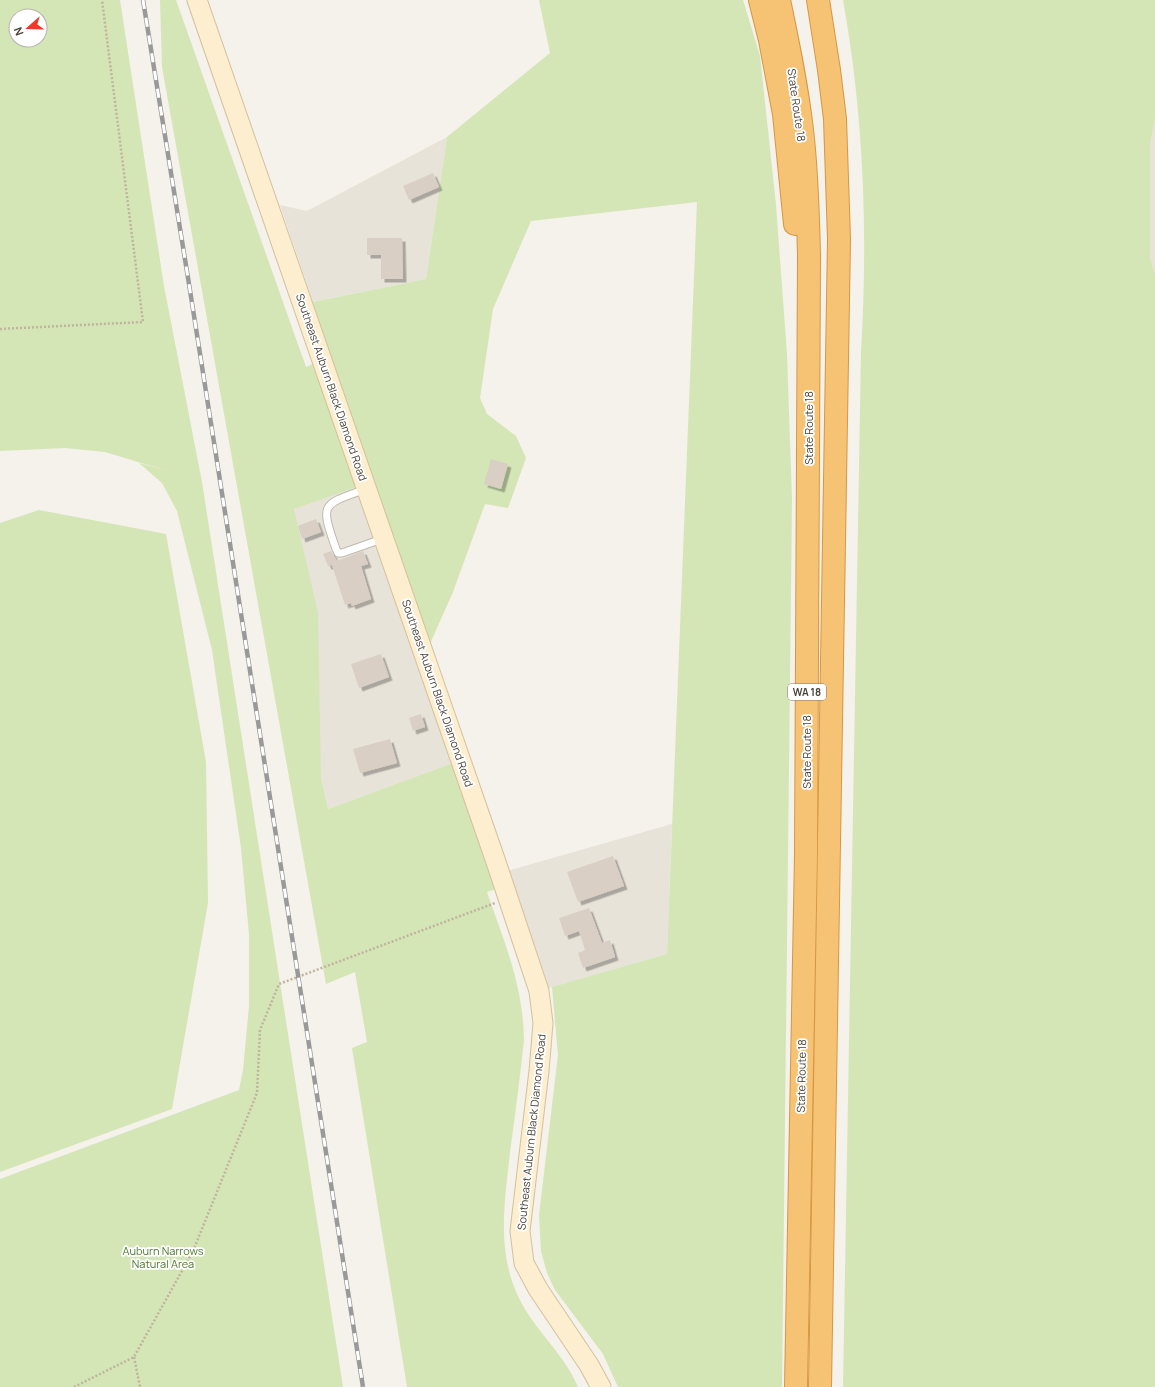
<svg xmlns="http://www.w3.org/2000/svg" width="1155" height="1387" viewBox="0 0 1155 1387" font-family="Manrope,sans-serif">
	<style>
		.residential { fill: #e8e3d9 }
		.green { fill: #d4e6b6; fill-rule: evenodd }
		.building { fill: #d9cfc4; filter: url(#shadow) }
		.lines { fill: none; stroke-linecap: round; stroke-linejoin: round }
		.lane-casing { stroke: #c0b8ae; stroke-width: 9 }
		.secondary-casing { stroke: #d2c19d; stroke-width: 21 }
		.highway-casing { stroke: #d69743; stroke-width: 24 }
		.path { stroke: #c1b3a0; stroke-width: 2.5; stroke-dasharray: 2 2; stroke-linecap: butt }
		.lane { stroke: #fff; stroke-width: 7 }
		.secondary { stroke: #fceece; stroke-width: 19 }
		.highway { stroke: #f6c374; stroke-width: 22 }
		.rail-casing { stroke: #999; stroke-width: 4.5 }
		.rail { stroke: #fff; stroke-width: 3; stroke-dasharray: 9; stroke-linecap: butt }
		.labels { text-anchor: middle; dominant-baseline: central; stroke-width: 3.5; stroke-linejoin: round; paint-order: stroke }
		.shield { fill: #fff; stroke: #807b74; stroke-width: 1 }
		.shield-label { font-size: 10px; font-weight: bold; fill: #494239 }
		.street-label { font-size: 11px; fill: #494239; stroke: #fff }
		.park-label { font-size: 11px; fill: #4f782e; stroke: #fff }
	</style>
	<defs>
		<filter id="shadow"><feDropShadow dx="3.5" dy="3.5" stdDeviation="0" flood-color="#0004"/></filter>
	</defs>
	<rect width="100%" height="100%" fill="#f5f1eb"/>
	<g class="residential">
		<path d="M1155 119V274L1150 257V144Z"/>
		<path d="M447 137 426 279 313 302 280 205 307 211Z"/>
		<path d="M365 484 461 760 328 809 321 778 294 508Z"/>
		<path d="M672 824 667 954 539 991 500 873Z"/>
	</g>
	<g class="green">
		<path d="M0 0H120L164 286 202 482 343 1387H0V1179L239 1090 243 1070 249 1006V934L241 848 212 650 177 511 162 483 139 463 168 471 105 452 65 448 0 451ZM16 16H40V40H16Z"/>
		<path d="M160 0H176L306 367 322 360 365 484 294 509 318 613 321 778 328 809 461 760 505 886 487 892C505 944 523 985 524 1040 520 1078 515 1115 510 1152 505 1201 496 1249 518 1296 533 1329 564 1353 578 1387H407L352 1048 367 1042 355 972 326 984 162 67Z"/>
		<path d="M539 0H743L760 56 776 205 787 354 792 499 782 1387H618L603 1354 555 1290 547 1273 541 1251 539 1215 558 1055 552 987 667 954 697 202 531 221 493 309 480 398 487 414 516 436 526 458 508 508 485 504 453 592 425 655 313 302 426 279 447 137 550 53Z"/>
		<path d="M843 0H1155V119L1150 144V257L1155 274V1387H843L861 352C868 234 864 116 843 0Z"/>
		<path d="M39 510 166 534 206 762 208 903 172 1109 0 1172V523Z"/>
	</g>
	<g class="building">
		<path d="M433 173 439 187 409 200 403 186Z"/>
		<path d="M367 238H402L403 279H381V255H367Z"/>
		<path d="M491 459 508 464 501 489 484 484Z"/>
		<path d="M316 519 321 532 302 539 298 526Z"/>
		<path d="M331 551 337 561 363 551 368 564 361 566 371 599 352 606 351 603 345 605 332 565 328 566 323 554Z"/>
		<path d="M381 654 389 677 359 688 351 664Z"/>
		<path d="M421 714 425 727 413 731 409 718Z"/>
		<path d="M390 739 397 763 360 773 353 749Z"/>
		<path d="M613 856 624 886 578 902 567 872Z"/>
		<path d="M589 908 602 943 610 940 615 957 583 968 578 953 585 950 579 931 565 936 559 918Z"/>
	</g>
	<g class="lines">
		<g class="lane-casing">
			<path id="lane" d="M366 489C321 505 320 503 336 549L338 553H342L382 539"/>
		</g>
		<g class="secondary-casing">
			<path id="secondary" d="M197 0 496 862 539 991 543 1023 539 1071 520 1231 524 1263 538 1289 589 1365 601 1387"/>
		</g>
		<g class="highway-casing">
			<g id="highway">
				<path d="M760 0 770 40 784 114 795 224"/>
				<path d="M779 0C788 43 797 86 802 130 807 171 808 213 809 255L806 854 796 1387"/>
				<path d="M818 0 829 70 835 119 839 239 820 1387"/>
			</g>
		</g>
		<g class="path">
			<path d="M0 329 143 322 102 0"/>
			<path d="M134 1357 140 1387"/>
			<path d="M74 1387 134 1357 193 1251 257 1093 260 1030 279 984 495 903"/>
		</g>
		<use href="#lane" class="lane"/>
		<use href="#secondary" class="secondary"/>
		<use href="#highway" class="highway"/>
		<g class="rail-casing">
			<path id="rail" d="M143 0 189 284 363 1387"/>
		</g>
		<use href="#rail" class="rail"/>
	</g>
	<g class="labels">
		<rect class="shield" x="788" y="684" width="38" height="16" rx="3"/>
		<g class="shield-label">
			<text x="807" y="692">WA 18</text>
		</g>
		<g class="street-label">
			<text transform="translate(797 105) rotate(82)">State Route 18</text>
			<text transform="translate(332 387) rotate(71)">Southeast Auburn Black Diamond Road</text>
			<text transform="translate(808 428) rotate(-90)">State Route 18</text>
			<text transform="translate(438 693) rotate(71)">Southeast Auburn Black Diamond Road</text>
			<text transform="translate(806 752) rotate(-90)">State Route 18</text>
			<text transform="translate(801 1076) rotate(-89)">State Route 18</text>
			<text transform="translate(531 1132) rotate(-84)">Southeast Auburn Black Diamond Road</text>
		</g>
		<g class="park-label">
			<text x="163" y="1250">Auburn Narrows<tspan x="163" dy="13">Natural Area</tspan></text>
		</g>
	</g>
	<g transform="translate(28 28) rotate(250)"><circle r="19" fill="#ffffff" stroke="#b6b3b0"/>
	<path d="M0-3L7 15L0 10L-7 15Z" fill="#ef3928"/>
	<text y="-6" font-size="11" font-weight="bold" text-anchor="middle" fill="#494239">N</text>
	</g>
</svg>
